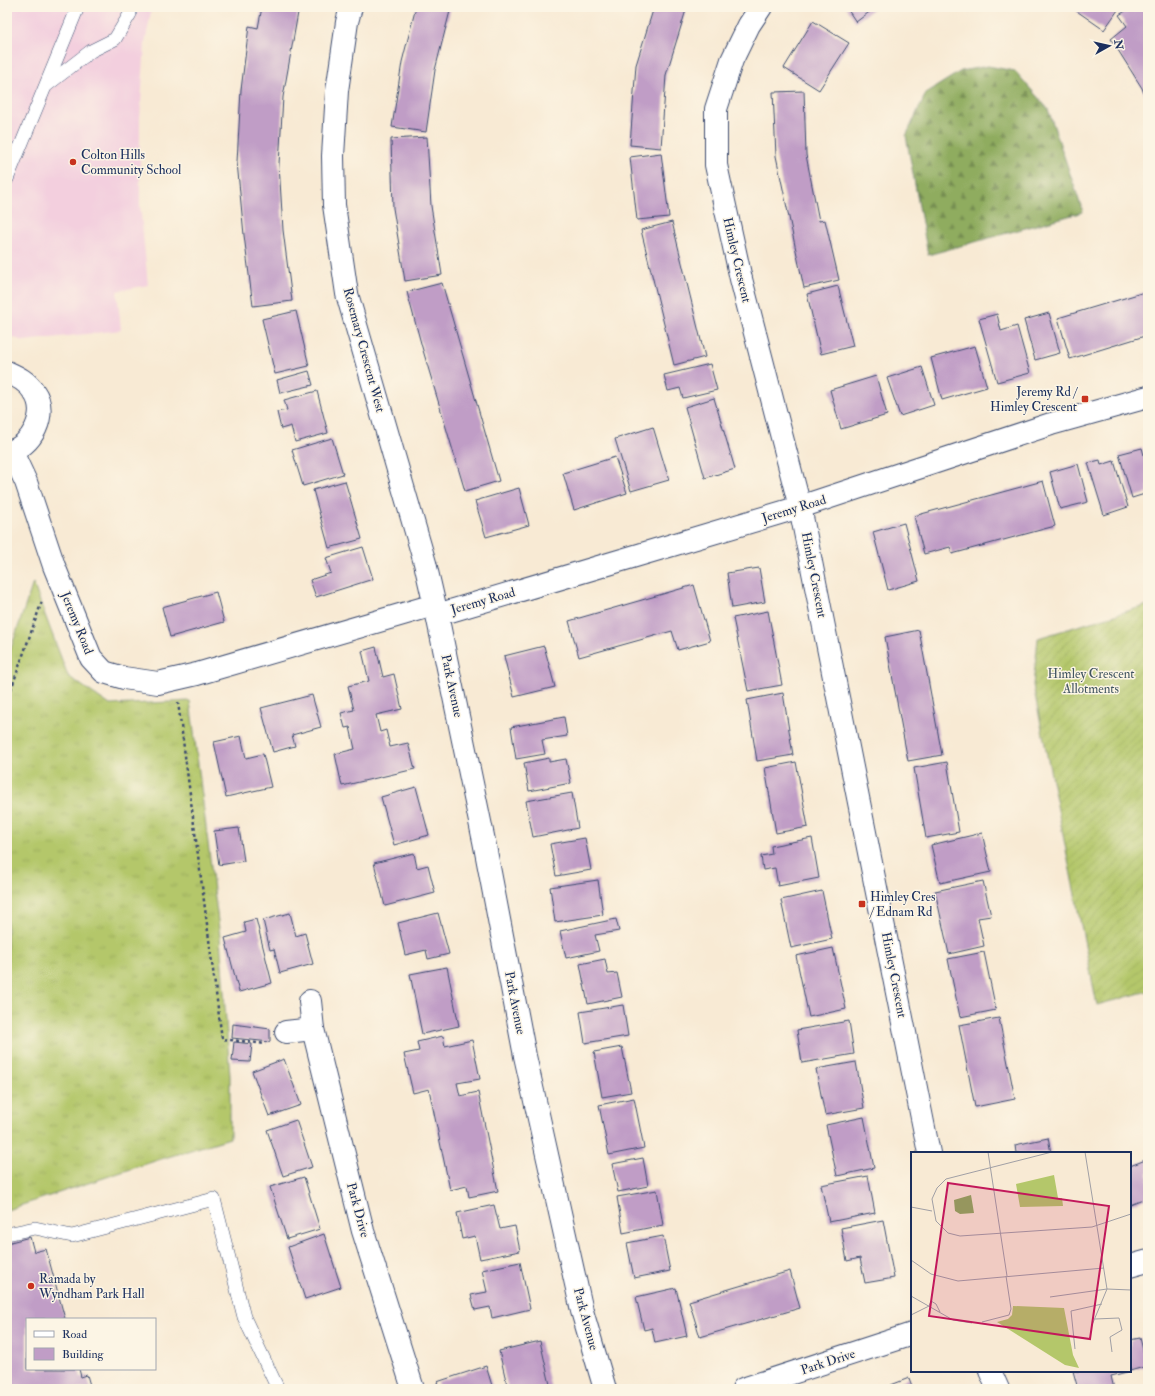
<svg xmlns="http://www.w3.org/2000/svg" width="1155" height="1396" viewBox="0 0 1155 1396" font-family="'IM FELL Double Pica',serif">
	<style>
		.built { fill: #f3cfde }
		.grass { fill: url(#grass-tufts); stroke: #687b64 }
		.forest { fill: url(#forest-firs); stroke: #556e5e }
		.garden { fill: url(#garden-furrows); stroke: #687b64 }
		.building { fill: #c09dc6 }
		.lines { fill: none; stroke-linecap: round; stroke-linejoin: round }
		.lane-casing { stroke: #3c4b70; stroke-width: 14 }
		.street-casing { stroke: #3c4b70; stroke-width: 24 }
		.path { stroke: #3c4b70; stroke-width: 2.5; stroke-dasharray: 3 3; stroke-linecap: butt }
		.lane { stroke: #fff; stroke-width: 13 }
		.street { stroke: #fff; stroke-width: 22 }
		.poi-dot { fill: #c8321e; stroke: #fcf5e5; stroke-width: 1.5 }
		.labels { text-anchor: middle; dominant-baseline: central; stroke-width: 3; stroke-linejoin: round; paint-order: stroke }
		.poi-label { font-size: 13px; fill: #1b2f5e; stroke: #fcf5e5; text-anchor: start }
		.street-label { font-size: 13px; fill: #1b2f5e; stroke: #fcf5e5 }
		.park-label { font-size: 13px; fill: #415561; stroke: #fcf5e5 }
		.inset-road { fill: none; stroke: #a09fa5; stroke-width: 1 }
		.view { fill: #c2185b; fill-opacity: 0.15; stroke: #c2185b; stroke-width: 2 }
		.inset-edge { fill: none; stroke: #1b2f5e; stroke-width: 2 }
	</style>
	<defs>
		<pattern id="grass-tufts" width="24" height="20" patternUnits="userSpaceOnUse"><rect width="24" height="20" fill="#b4c76a"/><path d="M3 7l-1-3M5 7V3M7 7l1-3M15 17l-1-3M17 17v-4M19 17l1-3" fill="none" stroke="#9aab5e"/></pattern>
		<pattern id="forest-firs" width="22" height="20" patternUnits="userSpaceOnUse"><rect width="22" height="20" fill="#8fac5e"/><path d="M5 1l3.5 6h-7zM16 11l3.5 6h-7z" fill="#748c51"/></pattern>
		<pattern id="garden-furrows" width="10" height="10" patternUnits="userSpaceOnUse"><rect width="10" height="10" fill="#b4c76a"/><path d="M-1 1l2-2M0 10L10 0M9 11l2-2" fill="none" stroke="#9aab5e"/></pattern>
	</defs>
	<rect width="100%" height="100%" fill="#fcf5e5"/>
	<filter id="ink" filterUnits="userSpaceOnUse"><feTurbulence type="fractalNoise" baseFrequency=".025" numOctaves="2"/><feDisplacementMap in="SourceGraphic" scale="8" xChannelSelector="R" yChannelSelector="G"/><feConvolveMatrix kernelMatrix="1 2 1 2 8 2 1 2 1" color-interpolation-filters="sRGB"/></filter>
	<filter id="wash" filterUnits="userSpaceOnUse"><feTurbulence type="fractalNoise" baseFrequency=".012" numOctaves="4" result="noise"/><feDisplacementMap in="SourceGraphic" scale="16" xChannelSelector="R" yChannelSelector="G"/><feGaussianBlur stdDeviation="0.9" result="paint"/><feColorMatrix in="noise" values="0 0 0 0 0 0 0 0 0 0 0 0 0 0 0 0 0 1.4 0 .05"/><feComposite in="paint" operator="in"/></filter>
	<g filter="url(#wash)">
		<rect width="100%" height="100%" fill="#f8ead4"/>
		<path class="built" d="M7 7H152L145 43 140 118V205L148 285 117 291 121 330 24 341 7 336Z"/>
		<path class="grass" d="M33 583 68 676 110 705 190 701 220 937 230 1076V1138L158 1160 7 1210V660Z"/>
		<path class="forest" d="M988 66 1015 71 1048 109 1083 212 928 255 906 136 926 93 961 71Z"/>
		<path class="garden" d="M1148 605V991L1097 1005 1033 685 1038 638Z"/>
		<g id="blocks">
			<g class="building">
				<path d="M262 7H299L283 97 279 164 283 230 292 301 253 306 244 235 237 162 241 90 249 26 258 28Z"/>
				<path d="M416 7H451L435 70 426 132 392 127 402 62Z"/>
				<path d="M654 7H677L686 10 666 75 661 148 630 145 636 65Z"/>
				<path d="M846 7H876L856 22Z"/>
				<path d="M1071 7H1120L1104 30Z"/>
				<path d="M1132 7H1145L1148 11V104L1142 88 1111 39 1127 26 1119 15Z"/>
				<path d="M813 21 849 43 819 90 784 68Z"/>
				<path d="M804 91 806 155 819 221 825 220 839 280 804 288 776 156 773 92Z"/>
				<path d="M427 137 431 206 442 275 405 281 393 208 391 139Z"/>
				<path d="M661 153 669 217 637 220 630 157Z"/>
				<path d="M672 222 705 357 674 365 641 230Z"/>
				<path d="M442 283 499 481 465 491 422 347 407 292Z"/>
				<path d="M838 286 853 346 821 354 807 294Z"/>
				<path d="M1148 291V335L1070 359 1058 318Z"/>
				<path d="M296 311 309 366 275 374 262 319Z"/>
				<path d="M1049 313 1060 353 1035 360 1024 320Z"/>
				<path d="M997 314 1001 331 1017 326 1030 373 997 382 979 319Z"/>
				<path d="M975 346 987 387 942 400 931 358Z"/>
				<path d="M710 364 717 390 683 398 680 388 668 391 664 375Z"/>
				<path d="M922 367 934 405 900 416 887 378Z"/>
				<path d="M309 371 313 385 280 393 277 380Z"/>
				<path d="M876 376 887 415 841 429 830 390Z"/>
				<path d="M317 391 328 433 295 442 291 426 281 429 277 412 287 410 284 400Z"/>
				<path d="M714 398 735 469 705 478 685 407Z"/>
				<path d="M653 427 669 480 631 491 615 439Z"/>
				<path d="M332 438 343 474 303 486 292 450Z"/>
				<path d="M1142 448 1148 469V493L1132 498 1119 454Z"/>
				<path d="M615 457 627 493 574 510 563 473Z"/>
				<path d="M1100 460 1101 465 1114 461 1128 507 1104 515 1088 463Z"/>
				<path d="M1078 464 1088 502 1060 509 1050 472Z"/>
				<path d="M345 481 362 539 329 548 313 490Z"/>
				<path d="M1043 481 1055 526 952 554 950 547 924 554 914 516Z"/>
				<path d="M519 488 529 525 486 537 475 501Z"/>
				<path d="M904 523 919 581 888 590 873 532Z"/>
				<path d="M363 547 373 579 316 597 310 580 331 573 326 558Z"/>
				<path d="M759 568 765 602 732 608 727 573Z"/>
				<path d="M694 585 710 641 678 650 672 631 579 657 569 621Z"/>
				<path d="M216 592 224 622 170 637 162 607Z"/>
				<path d="M768 611 782 685 748 691 733 618Z"/>
				<path d="M919 630 942 755 908 761 885 637Z"/>
				<path d="M544 646 555 687 514 697 504 656Z"/>
				<path d="M376 647 383 677 394 674 402 709 376 715 380 732 386 730 390 747 408 743 415 769 342 786 335 754 355 749 350 727 345 728 341 713 354 710 348 686 369 681 362 651Z"/>
				<path d="M783 693 793 755 757 761 747 700Z"/>
				<path d="M312 695 321 727 292 735 295 746 273 752 261 708Z"/>
				<path d="M564 717 567 736 542 740 545 754 516 759 511 727Z"/>
				<path d="M241 736 246 758 263 754 271 787 226 797 214 742Z"/>
				<path d="M549 758V762L566 759 571 783 529 791 524 763Z"/>
				<path d="M796 762 808 827 776 833 765 768Z"/>
				<path d="M947 762 959 832 926 838 914 768Z"/>
				<path d="M416 787 429 835 394 845 381 797Z"/>
				<path d="M572 793 578 828 533 837 526 801Z"/>
				<path d="M239 828 244 861 219 865 214 831Z"/>
				<path d="M982 833 991 872 940 883 931 845Z"/>
				<path d="M585 838 591 870 556 876 550 844Z"/>
				<path d="M812 838 819 878 778 886 775 868 763 870 761 856 772 854 771 846Z"/>
				<path d="M414 853 417 868 428 865 435 893 385 906 374 863Z"/>
				<path d="M598 880 603 915 555 922 550 887Z"/>
				<path d="M983 881 991 916 978 918 984 946 949 954 935 891Z"/>
				<path d="M822 891 832 939 791 948 781 900Z"/>
				<path d="M290 913 296 936 305 933 313 964 280 973 274 949 270 950 263 920Z"/>
				<path d="M438 913 449 954 428 959 426 950 405 955 398 923Z"/>
				<path d="M256 919 272 983 239 992 225 938 246 932 244 922Z"/>
				<path d="M616 919 619 931 595 935 599 951 566 958 560 931Z"/>
				<path d="M833 948 846 1009 809 1017 796 956Z"/>
				<path d="M984 952 996 1010 960 1017 948 959Z"/>
				<path d="M605 959 608 974 617 973 622 997 588 1004 580 964Z"/>
				<path d="M447 967 459 1026 422 1034 410 974Z"/>
				<path d="M623 1005 628 1036 585 1043 580 1012Z"/>
				<path d="M999 1018 1015 1099 975 1107 959 1025Z"/>
				<path d="M849 1021 854 1054 802 1063 797 1030Z"/>
				<path d="M233 1024 270 1029V1042L232 1038Z"/>
				<path d="M443 1036 445 1046 472 1040 480 1079 457 1083 460 1096 478 1092 498 1191 469 1197 467 1186 450 1190 429 1089 413 1093 404 1054 419 1051 417 1042Z"/>
				<path d="M234 1042 252 1044 250 1062 232 1061Z"/>
				<path d="M622 1047 631 1092 602 1097 594 1052Z"/>
				<path d="M284 1059 301 1105 269 1116 252 1071Z"/>
				<path d="M856 1062 864 1108 825 1115 816 1069Z"/>
				<path d="M634 1098 644 1148 609 1155 599 1105Z"/>
				<path d="M864 1117 874 1168 837 1176 826 1125Z"/>
				<path d="M296 1120 312 1167 283 1176 267 1130Z"/>
				<path d="M1048 1138 1051 1153H1016L1015 1145Z"/>
				<path d="M643 1158 648 1186 618 1192 612 1164Z"/>
				<path d="M1148 1159V1198L1130 1205V1166Z"/>
				<path d="M868 1176 875 1213 829 1222 821 1185Z"/>
				<path d="M304 1177 320 1229 287 1239 270 1187Z"/>
				<path d="M657 1190 663 1225 623 1233 617 1197Z"/>
				<path d="M494 1205 500 1229 515 1226 520 1251 480 1259 475 1236 462 1239 457 1213Z"/>
				<path d="M883 1220 894 1278 865 1283 860 1258 847 1261 841 1228Z"/>
				<path d="M324 1234 341 1287 305 1299 288 1247Z"/>
				<path d="M663 1236 670 1271 634 1278 627 1243Z"/>
				<path d="M30 1237 34 1252 46 1249 65 1319H27V1369H79L81 1377 87 1375 91 1389H7V1243Z"/>
				<path d="M520 1262 530 1309 492 1318 490 1307 475 1310 471 1295 487 1292 482 1270Z"/>
				<path d="M790 1271 800 1308 700 1337 689 1301Z"/>
				<path d="M676 1288 687 1336 655 1343 652 1328 644 1330 636 1297Z"/>
				<path d="M1140 1338 1147 1366 1130 1371V1340Z"/>
				<path d="M540 1341 551 1389H508L499 1351Z"/>
				<path d="M486 1366 493 1389H439L437 1382Z"/>
				<path d="M1073 1371H1127V1372L1111 1376 1114 1389H1078Z"/>
				<path d="M909 1378 913 1389H893L891 1385Z"/>
			</g>
		</g>
	</g>
	<g filter="url(#ink)">
		<use href="#blocks" fill-opacity="0" stroke="#3c4b70" stroke-width="1"/>
		<g class="lines">
			<g class="lane-casing">
				<g id="lane">
					<path d="M47 85 91 51 115 39 130 14V7"/>
					<path d="M7 179 78 7"/>
					<path d="M7 1234 35 1228 72 1236 214 1199 244 1317 278 1389"/>
				</g>
			</g>
			<g class="street-casing">
				<g id="street">
					<path d="M351 7 347 22 337 91 333 156 334 205 347 294 425 563 437 615 484 841 525 1056 582 1311 605 1389"/>
					<path d="M761 7 749 25 732 60 716 109V165L741 279 800 507 929 1153"/>
					<path d="M7 372C18 377 27 381 34 392 49 413 32 448 7 452"/>
					<path d="M12 452 26 482 54 566 91 658 104 672 124 678 158 683 197 674 434 605"/>
					<path d="M437 615 800 507 1051 424 1148 397"/>
					<path d="M310 1001 313 1029 363 1231 413 1389"/>
					<path d="M286 1032 313 1029"/>
					<path d="M1130 1266 1148 1261"/>
					<path d="M990 1371 998 1389"/>
					<path d="M743 1389 912 1334"/>
				</g>
			</g>
			<g class="path">
				<path d="M7 701 42 601"/>
				<path d="M178 702 222 1039 266 1044"/>
			</g>
			<use href="#lane" class="lane"/>
			<use href="#street" class="street"/>
		</g>
	</g>
	<g class="poi-dot">
		<circle cx="73" cy="162" r="4"/>
		<rect x="1081" y="395" width="8" height="8" rx="2"/>
		<rect x="858" y="900" width="8" height="8" rx="2"/>
		<circle cx="31" cy="1286" r="4"/>
	</g>
	<g class="labels">
		<g class="poi-label">
			<text x="81" y="155">Colton Hills<tspan x="81" dy="15">Community School</tspan></text>
			<text x="1077" y="392" text-anchor="end">Jeremy Rd /<tspan x="1077" dy="15">Himley Crescent</tspan></text>
			<text x="870" y="897">Himley Cres<tspan x="870" dy="15">/ Ednam Rd</tspan></text>
			<text x="39" y="1279">Ramada by<tspan x="39" dy="15">Wyndham Park Hall</tspan></text>
		</g>
		<g class="street-label">
			<text transform="translate(737 260) rotate(77)">Himley Crescent</text>
			<text transform="translate(364 350) rotate(75)">Rosemary Crescent West</text>
			<text transform="translate(794 509) rotate(-17)">Jeremy Road</text>
			<text transform="translate(814 575) rotate(79)">Himley Crescent</text>
			<text transform="translate(483 601) rotate(-16)">Jeremy Road</text>
			<text transform="translate(77 623) rotate(68)">Jeremy Road</text>
			<text transform="translate(452 686) rotate(78)">Park Avenue</text>
			<text transform="translate(894 975) rotate(79)">Himley Crescent</text>
			<text transform="translate(515 1003) rotate(79)">Park Avenue</text>
			<text transform="translate(358 1210) rotate(75)">Park Drive</text>
			<text transform="translate(586 1319) rotate(75)">Park Avenue</text>
			<text transform="translate(828 1362) rotate(-18)">Park Drive</text>
		</g>
		<g class="park-label">
			<text x="1091" y="674">Himley Crescent<tspan x="1091" dy="15">Allotments</tspan></text>
		</g>
	</g>
	<g transform="translate(911 1152)">
		<rect width="220" height="220" fill="#f8ead4"/>
		<path d="M102 154 153 156 162 203 168 216 154 213 86 170 97 167 101 163Z" fill="#b4c76a"/>
		<path d="M60 43 63 61 49 62 44 59 43 48Z" fill="#8fac5e"/>
		<path d="M143 23 147 46H151L152 54 109 55 105 32Z" fill="#b4c76a"/>
		<path class="inset-road" d="M77 0 96 124M141 0 35 27 26 36 21 47 25 69 37 81 49 84 181 75 220 62M174 0 196 137M0 55 21 59M0 108 20 122 47 129 193 116M0 144 42 168 61 171M139 145 196 137 220 138M0 163 18 154 20 149 25 152 29 160M184 167 208 166 211 178 199 185 201 200M71 170 98 163 100 157 95 124M181 173 196 137M164 197 160 159 191 152"/>
		<path class="view" d="M37 31 198 54 179 187 18 164Z"/>
		<rect width="220" height="220" class="inset-edge"/>
	</g>
	<rect width="1155" height="1396" fill="none" stroke="#fcf5e5" stroke-width="24"/>
	<rect x="26" y="1318" width="130" height="52" fill="#fcf5e5" stroke="#a2a6af"/>
	<rect x="34" y="1331" width="20" height="6" fill="#ffffff" stroke="#a2a6af"/>
	<text x="62" y="1338" font-size="12" fill="#1b2f5e">Road</text>
	<rect x="34" y="1348" width="20" height="12" fill="#c09dc6" stroke="#a2a6af"/>
	<text x="62" y="1358" font-size="12" fill="#1b2f5e">Building</text>
	<g transform="translate(1109 46) rotate(82)" stroke="#fcf5e5" stroke-width="3" paint-order="stroke">
	<path d="M0-3L7 15L0 10L-7 15Z" fill="#1b2f5e"/>
	<text y="-6" font-size="11" font-weight="bold" text-anchor="middle" fill="#1b2f5e">N</text>
	</g>
</svg>
